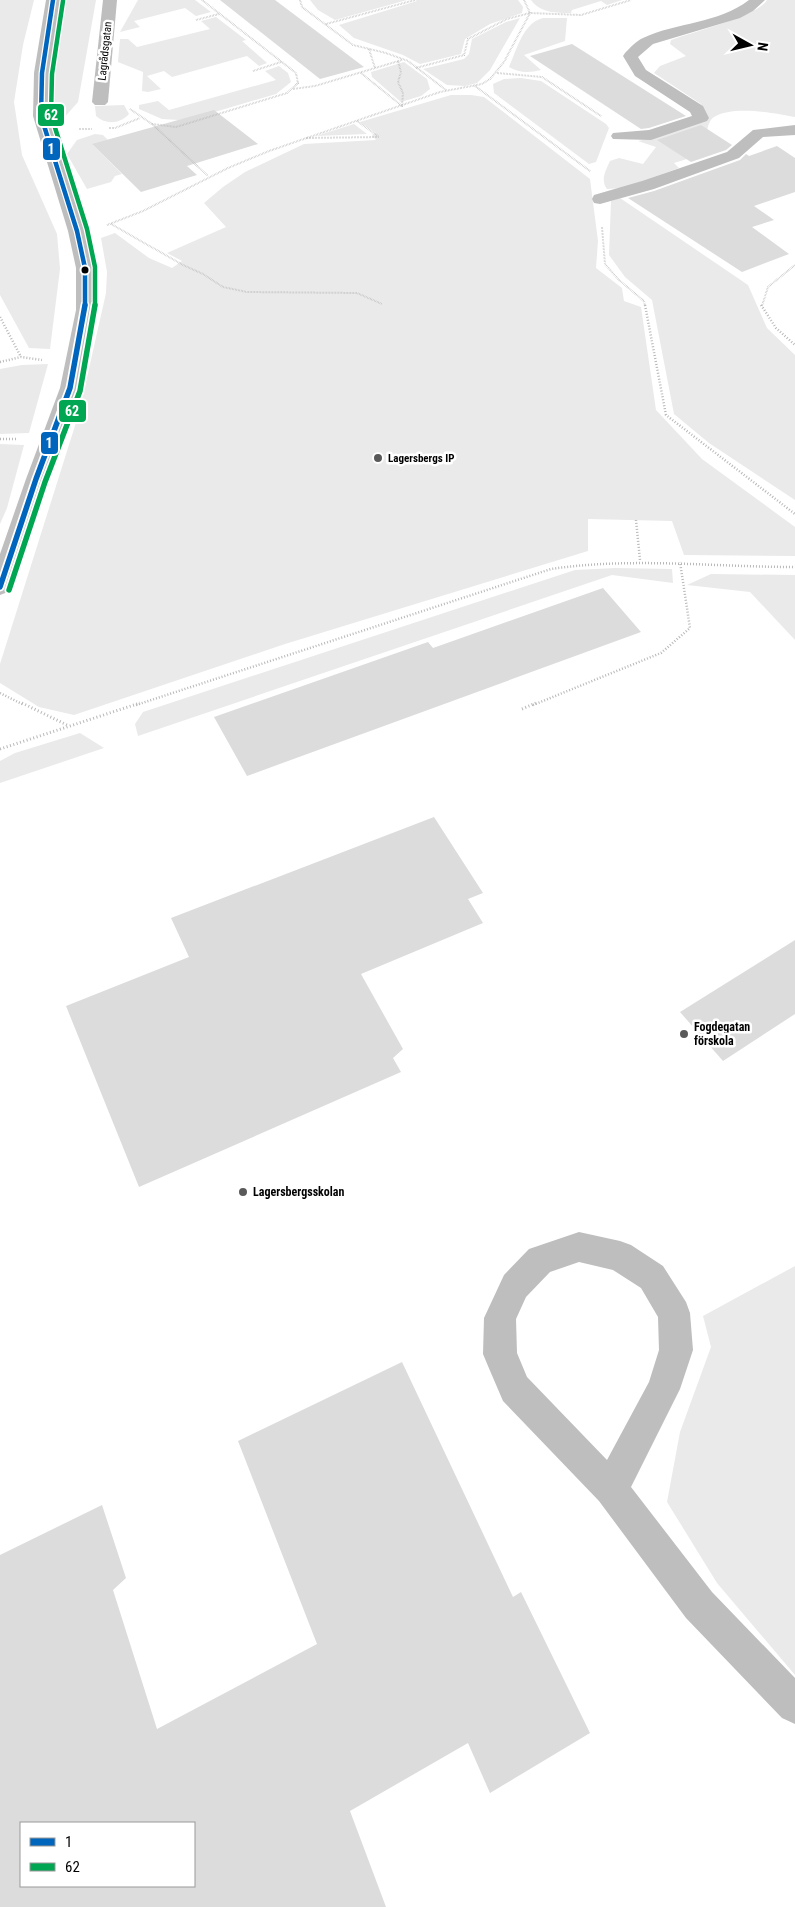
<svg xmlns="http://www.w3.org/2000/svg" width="795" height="1907" viewBox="0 0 795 1907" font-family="'Roboto Condensed',sans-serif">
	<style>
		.green { fill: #eaeaea }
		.building { fill: #dcdcdc; fill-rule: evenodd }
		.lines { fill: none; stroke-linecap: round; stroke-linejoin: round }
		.path-far2 { stroke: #b8b8b8; stroke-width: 2; stroke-dasharray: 0.5 1; stroke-linecap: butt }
		.path-far1 { stroke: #b8b8b8; stroke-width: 2.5; stroke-dasharray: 1 2; stroke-linecap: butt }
		.path { stroke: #b8b8b8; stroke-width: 3; stroke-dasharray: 1 2.5; stroke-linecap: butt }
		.minor { fill: #bebebe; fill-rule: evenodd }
		.bus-1-far1-casing { stroke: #fff; stroke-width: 7 }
		.bus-1-casing { stroke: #fff; stroke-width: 9 }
		.bus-2-far1-casing { stroke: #fff; stroke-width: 7 }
		.bus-2-casing { stroke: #fff; stroke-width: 9 }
		.bus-1-far1 { stroke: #0065bd; stroke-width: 4.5 }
		.bus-1 { stroke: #0065bd; stroke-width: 5.5 }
		.bus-2-far1 { stroke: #00a651; stroke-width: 4.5 }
		.bus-2 { stroke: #00a651; stroke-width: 5.5 }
		.bus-dot { fill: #000; stroke: #fff; stroke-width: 2 }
		.poi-dot { fill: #595959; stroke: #fff; stroke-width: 2 }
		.labels { text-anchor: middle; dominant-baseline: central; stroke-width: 5; stroke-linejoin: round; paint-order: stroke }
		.far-street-label { font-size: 11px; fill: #000; stroke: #fff }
		.far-poi-label { font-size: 11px; font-weight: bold; fill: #000; stroke: #fff; text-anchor: start }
		.poi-label { font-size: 12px; font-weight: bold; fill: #000; stroke: #fff; text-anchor: start }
		.line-badge { stroke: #fff; stroke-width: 2 }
		.badge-label { font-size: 14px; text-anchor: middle; font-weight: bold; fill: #fff }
	</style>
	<rect width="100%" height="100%" fill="#fff"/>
	<g class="green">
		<path d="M0 0H34L23 45 14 102 22 155 57 234 60 269 50 349 29 348 0 295Z"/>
		<path d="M64 0H96L78 102 55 128 50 118 51 85Z"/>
		<path d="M138 0H195L211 12 196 16 185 8 134 21 140 27 120 32Z"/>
		<path d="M310 0H407L335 20 318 10Z"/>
		<path d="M415 0H518L523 7 522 13 490 24 465 39 461 54 420 64 403 55 354 38 339 25 417 1Z"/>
		<path d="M531 0H622L607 5 601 1 572 10 571 13C557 13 540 13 531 0Z"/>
		<path d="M767 0H795V117C774 113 733 105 714 117 709 120 708 127 707 131L716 150 674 163 679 168 623 188 607 189C600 180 606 170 610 161L619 158 643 164 656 147 638 141 652 138 706 116 701 104 654 73 660 66 686 56 670 44 671 40C691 32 758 16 767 0Z"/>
		<path d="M216 17 246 40 242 41 267 63 259 66 247 56 172 77 164 71 147 76 161 89 148 92 142 91 143 72 118 62 120 39H128L137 47 210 29 201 21Z"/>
		<path d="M520 18 490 70 477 83 465 86 447 85 423 69 464 59 469 54 472 39 506 22Z"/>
		<path d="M543 18H567L565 41 524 55 541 70C529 73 519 73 509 67 517 49 523 23 543 18Z"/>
		<path d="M404 62 427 79 430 89 421 96 401 102 372 77 371 72Z"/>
		<path d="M279 66 288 73 291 82 276 94 201 116 179 120 162 119 139 109V105L158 101 169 110 276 80 265 71Z"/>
		<path d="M521 78 541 81 606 124 609 128 596 162 589 164 494 93 493 84 504 79Z"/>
		<path d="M451 95H471L484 97 590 179 598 241 596 268 622 288 624 301 641 307 656 410 702 459 795 527V556L684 555 672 521 588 519V551L285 644 74 715 39 707 0 683V664L79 413 106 293 107 272 101 238 115 233 149 258 172 268 182 261 167 253 226 227 204 203 223 187 245 172 304 144 376 140 372 135 376 133 360 122Z"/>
		<path d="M124 105 129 114C120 124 106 125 96 116L95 106Z"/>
		<path d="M354 124 367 134 316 136Z"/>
		<path d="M95 134 103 135 108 140 93 145 122 174 115 176 111 182 87 189 67 154 77 140Z"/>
		<path d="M620 198 748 285 767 328 795 355V500L709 443 674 414 652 300 625 277 609 255 611 201Z"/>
		<path d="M48 364 29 433 0 434V369L22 365Z"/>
		<path d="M0 444 24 445 7 508 0 524Z"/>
		<path d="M615 568 672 569 673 583 612 575 138 736 135 724 143 712 575 570Z"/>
		<path d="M711 574 795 575V640L750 592 687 585Z"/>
		<path d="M80 733 104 748 0 783V761L15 753Z"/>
		<path d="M795 1266V1675L717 1583 667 1502 680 1432 711 1347 703 1316Z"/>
	</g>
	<g class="building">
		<path d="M220 0H275L364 67 320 79Z"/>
		<path d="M572 44 686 116 649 128 641 129 530 56Z"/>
		<path d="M214 110 258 144 187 166 197 175 141 192 92 144Z"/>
		<path d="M701 125 732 145 726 150 691 162 657 140Z"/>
		<path d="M777 146 795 158V192L754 206 774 220 752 227 789 254 742 272 628 198 654 191 740 160 746 154 749 156Z"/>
		<path d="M603 588 641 632 247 776 214 717 428 642 433 648Z"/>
		<path d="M434 817 483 893 468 899 483 923 361 974 403 1049 393 1058 401 1072 139 1187 66 1006 189 957 171 918Z"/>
		<path d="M795 940V1014L723 1061 680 1012Z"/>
		<path d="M402 1362 513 1597 521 1592 590 1733 490 1793 468 1743 350 1811 386 1907H0V1555L102 1505 126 1578 113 1590 157 1729 317 1644 238 1441ZM21 1823H194V1886H21Z"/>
	</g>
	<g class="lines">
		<g class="path-far2">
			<path d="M300 0 302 7 353 45 386 53 408 61 446 90"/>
			<path d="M196 20 219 14"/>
			<path d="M326 24 415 0"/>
			<path d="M369 49 375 68"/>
			<path d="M416 68 464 55 468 39 507 19 530 13 581 15 631 0"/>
			<path d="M253 71 281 62"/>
			<path d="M361 73 402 106 403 93 398 82 401 72 398 61"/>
			<path d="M497 73 542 77 601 116"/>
			<path d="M475 86 590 171"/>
			<path d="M293 89 315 86 402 60"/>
			<path d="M130 109 152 124 176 127 287 93 298 83 296 73 202 0"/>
			<path d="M357 121 378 136"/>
			<path d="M152 124 208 176"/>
			<path d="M109 128H115L140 118"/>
			<path d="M79 129H92"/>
			<path d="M306 138 379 137"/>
			<path d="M111 224 183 265 203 274 223 287 247 292 357 293 382 304"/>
			<path d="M107 225 143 211 228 168 269 151 440 92 482 84 490 79 504 62 530 13 524 0"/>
			<path d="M602 227 605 264 619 280 644 301 645 306"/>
			<path d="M762 306 768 287 795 265"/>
		</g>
		<g class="path-far1">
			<path d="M645 305 666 415 795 514"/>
			<path d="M761 305 776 328 795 345"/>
			<path d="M0 317 21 357"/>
			<path d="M0 362 21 357 42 360"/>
			<path d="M0 439H17"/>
			<path d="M636 520 640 560"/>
			<path d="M0 693 24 705"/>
			<path d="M136 705 551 569C632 557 713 567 795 567"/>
			<path d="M533 705 661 653 690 628 680 562"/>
		</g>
		<g class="path">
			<path d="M22 703 69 726"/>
			<path d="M522 709 536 703"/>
			<path d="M0 749 140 703"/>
		</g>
		<g class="minor">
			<path d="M46 0H60L50 73 49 116 86 231 94 268V310L80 388 46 479 11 587 8 592 0 595V554L26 479 60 388 76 310V268L68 231 33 116 34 73Z"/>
			<path d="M103 0H117L108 102 105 105H95L92 102Z"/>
			<path d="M749 0H765L753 11 740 18 653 44 638 57 646 70 703 106 709 118 707 121 651 140 613 139 611 136 613 133 649 130 692 116 690 112 635 76 623 56 625 53C630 48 636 41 643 38 677 22 718 24 749 0Z"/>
			<path d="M795 125V135L763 137 739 158 654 189 600 204 594 203 592 199 594 195 642 181 727 152 753 130Z"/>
			<path d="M579 1232 620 1241 631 1245 663 1266 686 1302 690 1313 693 1350 680 1389 631 1487 712 1592 795 1678V1724L782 1718 686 1618 599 1501 503 1401 488 1366 483 1354 484 1318 504 1275 529 1249ZM579 1262 613 1270 641 1288 658 1317 659 1350 649 1382 607 1460 527 1377 517 1353 516 1319 526 1297 550 1272Z"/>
		</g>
		<g class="bus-1-far1-casing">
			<path id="bus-1-far1" d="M53 0 42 73 41 116 77 231 85 268V306"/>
		</g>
		<g class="bus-1-casing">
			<path id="bus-1" d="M0 587 36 479 70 388 85 305"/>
		</g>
		<g class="bus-2-far1-casing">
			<path id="bus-2-far1" d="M63 1 52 74 51 115 87 229 95 267V306"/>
		</g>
		<g class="bus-2-casing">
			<path id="bus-2" d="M9 590 45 482 80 391 95 305"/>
		</g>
		<use href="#bus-1-far1" class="bus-1-far1"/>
		<use href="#bus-1" class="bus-1"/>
		<use href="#bus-2-far1" class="bus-2-far1"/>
		<use href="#bus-2" class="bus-2"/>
	</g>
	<circle class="bus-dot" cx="85" cy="270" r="4.5"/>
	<g class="poi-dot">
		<circle cx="378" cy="458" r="5"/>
		<circle cx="684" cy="1034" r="5"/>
		<circle cx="243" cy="1192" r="5"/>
	</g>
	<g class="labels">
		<g class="far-street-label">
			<text transform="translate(105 51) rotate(-84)">Lagrådsgatan</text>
		</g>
		<g class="far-poi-label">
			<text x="388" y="458">Lagersbergs IP</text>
		</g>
		<g class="poi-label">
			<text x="694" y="1027">Fogdegatan<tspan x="694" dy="14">förskola</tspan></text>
			<text x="253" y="1192">Lagersbergsskolan</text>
		</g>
	</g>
	<g class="line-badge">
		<rect x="37" y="103" width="28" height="24" rx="5" fill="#00a651"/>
		<rect x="42" y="137" width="19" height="24" rx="5" fill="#0065bd"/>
		<rect x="58" y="399" width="29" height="24" rx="5" fill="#00a651"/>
		<rect x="40" y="431" width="19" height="24" rx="5" fill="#0065bd"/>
	</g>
	<g class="badge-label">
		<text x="51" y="120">62</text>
		<text x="51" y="154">1</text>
		<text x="72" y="416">62</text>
		<text x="49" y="448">1</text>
	</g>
	<rect x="20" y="1822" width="175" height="65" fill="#ffffff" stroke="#999999"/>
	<rect x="30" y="1838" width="25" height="8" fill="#0065bd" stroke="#999999"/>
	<text x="65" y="1847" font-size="15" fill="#000000">1</text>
	<rect x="30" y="1863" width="25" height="8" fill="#00a651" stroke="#999999"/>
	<text x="65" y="1872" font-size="15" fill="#000000">62</text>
	<g transform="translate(750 45) rotate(98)" stroke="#ffffff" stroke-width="4" paint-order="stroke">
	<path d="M0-4L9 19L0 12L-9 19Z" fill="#000000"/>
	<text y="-8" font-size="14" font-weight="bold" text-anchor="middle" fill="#000000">N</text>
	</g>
</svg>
